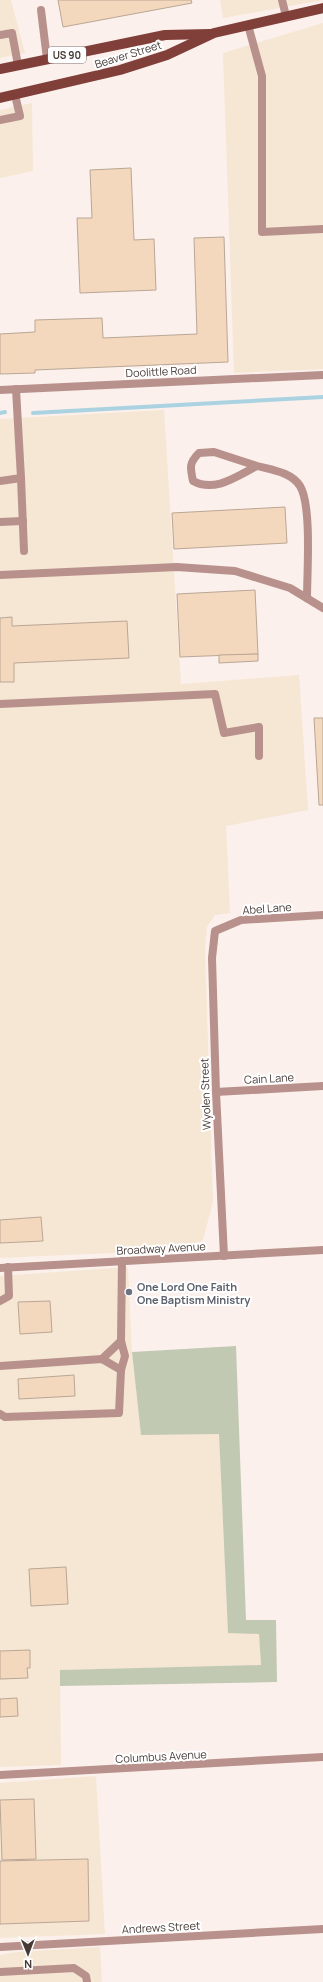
<svg xmlns="http://www.w3.org/2000/svg" width="323" height="1982" viewBox="0 0 323 1982" font-family="Manrope,sans-serif">
	<style>
		.commercial { fill: #f6e6d4 }
		.green { fill: #c2c9b2 }
		.lines { fill: none; stroke-linecap: round; stroke-linejoin: round }
		.stream { stroke: #aad2e0; stroke-width: 4 }
		.building { fill: #f4d8be; stroke: #baa695 }
		.service { stroke: #b8918c; stroke-width: 8 }
		.minor { stroke: #b8918c; stroke-width: 8 }
		.tertiary { stroke: #b8918c; stroke-width: 8 }
		.primary { stroke: #803f39; stroke-width: 10 }
		.worship-dot { fill: #6b7280; stroke: #fff; stroke-width: 1.5 }
		.labels { text-anchor: middle; dominant-baseline: central; stroke-width: 4; stroke-linejoin: round; paint-order: stroke }
		.shield { fill: #fff; stroke: #7d7572; stroke-width: 1 }
		.shield-label { font-size: 10px; font-weight: bold; fill: #453a36 }
		.street-label { font-size: 11px; fill: #453a36; stroke: #fff }
		.worship-label { font-size: 11px; font-weight: bold; fill: #5b616d; stroke: #fff; text-anchor: start }
	</style>
	<rect width="100%" height="100%" fill="#fbf0ec"/>
	<g class="commercial">
		<path d="M0 0H11L25 53 0 58Z"/>
		<path d="M220 0H323L223 18Z"/>
		<path d="M323 23V369L234 373 223 53Z"/>
		<path d="M32 103 33 171 0 178V110Z"/>
		<path d="M164 410 181 684 299 675 308 810 226 826 230 913 215 915 207 927 205 950 213 1202 203 1240 191 1249 179 1250 0 1258V419Z"/>
		<path d="M128 1267 132 1352 141 1434H219L228 1632 259 1634 261 1665 60 1670 61 1765 0 1767V1276Z"/>
		<path d="M96 1776 105 1934 0 1938V1783Z"/>
		<path d="M100 1947 102 1982H0V1955L17 1952Z"/>
	</g>
	<path class="green" d="M236 1346 246 1620H276L277 1682 60 1686V1670L261 1665 259 1634 228 1633 219 1434 141 1435 132 1352Z"/>
	<g class="lines">
		<g class="stream">
			<path d="M0 413 5 412"/>
			<path d="M33 413 323 397"/>
		</g>
	</g>
	<g class="building">
		<path d="M58 0H191L192 3 63 27Z"/>
		<path d="M131 168 134 240 154 239 156 290 80 293 77 218H92L90 170Z"/>
		<path d="M224 237 228 362 35 370V373L0 374V334L35 332V320L102 318 103 338 197 334 194 238Z"/>
		<path d="M285 507 287 543 174 549 172 513Z"/>
		<path d="M255 590 258 654 180 657 177 594Z"/>
		<path d="M12 617V626L127 621 129 658 14 663V682H0V618Z"/>
		<path d="M258 654V661L219 663V655Z"/>
		<path d="M314 718H323V805H319Z"/>
		<path d="M41 1217 43 1241 0 1243V1220Z"/>
		<path d="M50 1301 52 1332 20 1334 18 1302Z"/>
		<path d="M74 1375 75 1396 19 1399 18 1379Z"/>
		<path d="M66 1567 68 1604 31 1606 29 1569Z"/>
		<path d="M30 1650V1668H27L28 1678 0 1679V1651Z"/>
		<path d="M17 1698 18 1716 0 1717V1699Z"/>
		<path d="M34 1799 36 1859 2 1860 0 1800Z"/>
		<path d="M88 1859 89 1921 0 1924V1861Z"/>
	</g>
	<g class="lines">
		<g class="service">
			<path d="M282 0 286 16"/>
			<path d="M41 10 47 59"/>
			<path d="M248 25 262 76V232L323 229"/>
			<path d="M0 35 12 33 18 65"/>
			<path d="M0 120 20 116 15 95"/>
			<path d="M257 466 214 452 199 453C189 463 190 467 193 481 215 493 237 476 257 466 272 470 291 472 300 486 312 505 307 574 307 598"/>
			<path d="M21 478 24 551"/>
			<path d="M0 481 21 478 16 389"/>
			<path d="M0 522 23 521"/>
			<path d="M0 575 177 567 235 571 290 588 323 608"/>
			<path d="M0 704 215 694 224 733 259 727V756"/>
			<path d="M0 1301 9 1296 8 1267"/>
			<path d="M102 1359 121 1341"/>
			<path d="M0 1366 102 1359 121 1370"/>
			<path d="M0 1414 5 1417 119 1413 121 1370 125 1356 121 1341 122 1261"/>
			<path d="M0 1972 74 1968 86 1976 87 1982"/>
		</g>
		<g class="minor">
			<path d="M0 390 323 375"/>
			<path d="M216 1092 323 1086"/>
			<path d="M224 1256 216 1092 212 958 215 931 241 920 323 915"/>
			<path d="M0 1775 323 1757"/>
			<path d="M0 1947 323 1929"/>
		</g>
		<path class="tertiary" d="M0 1268 323 1250"/>
		<g class="primary">
			<path d="M0 69 165 35 210 34"/>
			<path d="M0 98 120 70 167 55 214 33 323 8"/>
		</g>
	</g>
	<circle class="worship-dot" cx="129" cy="1292" r="4"/>
	<g class="labels">
		<rect class="shield" x="48" y="47" width="38" height="16" rx="3"/>
		<g class="shield-label">
			<text x="67" y="55">US 90</text>
		</g>
		<g class="street-label">
			<text transform="translate(128 54) rotate(-17)">Beaver Street</text>
			<text transform="translate(161 371) rotate(-3)">Doolittle Road</text>
			<text transform="translate(267 908) rotate(-4)">Abel Lane</text>
			<text transform="translate(269 1078) rotate(-3)">Cain Lane</text>
			<text transform="translate(205 1094) rotate(-92)">Wyolen Street</text>
			<text transform="translate(161 1248) rotate(-3)">Broadway Avenue</text>
			<text transform="translate(161 1756) rotate(-3)">Columbus Avenue</text>
			<text transform="translate(161 1927) rotate(-3)">Andrews Street</text>
		</g>
		<g class="worship-label">
			<text x="137" y="1286">One Lord One Faith<tspan x="137" dy="13">One Baptism Ministry</tspan></text>
		</g>
	</g>
	<g transform="translate(28 1954) rotate(179)" stroke="#ffffff" stroke-width="3" paint-order="stroke">
	<path d="M0-3L7 15L0 10L-7 15Z" fill="#453a36"/>
	<text y="-6" font-size="11" font-weight="bold" text-anchor="middle" fill="#453a36">N</text>
	</g>
</svg>
